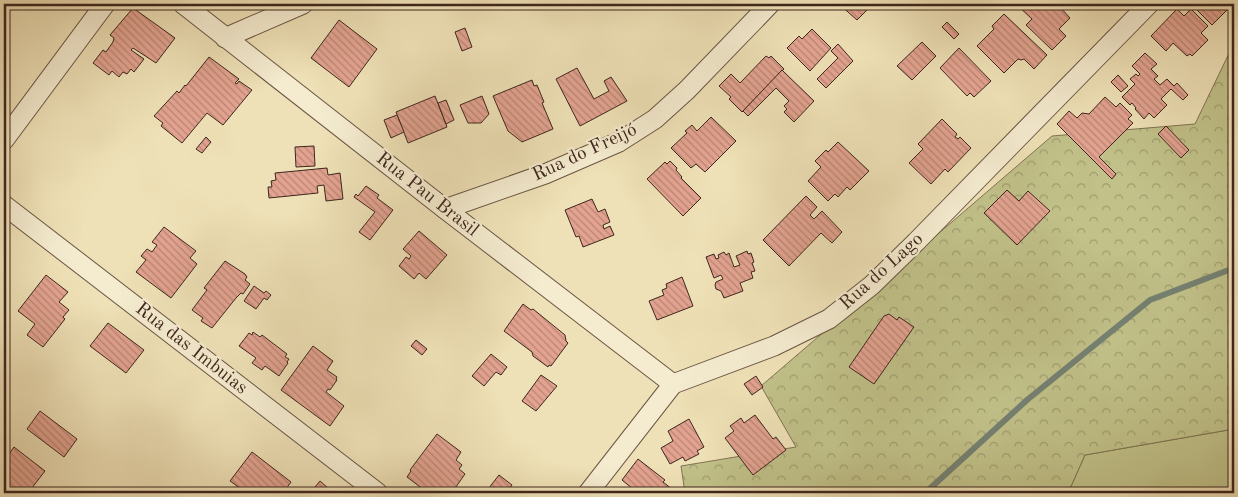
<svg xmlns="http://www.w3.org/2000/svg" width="1238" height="497" viewBox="0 0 1238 497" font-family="'Old Standard TT',serif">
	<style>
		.green { fill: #c1c189; stroke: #807453 }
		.forest { fill: url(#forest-crowns); stroke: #807453 }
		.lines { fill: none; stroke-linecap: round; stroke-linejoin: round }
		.stream { stroke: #758172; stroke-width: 6 }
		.building { fill: url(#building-back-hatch); stroke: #3e261d }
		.street-casing { stroke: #6a5544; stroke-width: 21 }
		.street { stroke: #f5ecd0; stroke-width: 19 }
		.labels { text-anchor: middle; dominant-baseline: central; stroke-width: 4.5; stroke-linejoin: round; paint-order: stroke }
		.street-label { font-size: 19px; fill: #3e261d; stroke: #f5ecd0 }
	</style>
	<defs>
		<pattern id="forest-crowns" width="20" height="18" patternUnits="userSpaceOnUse" patternTransform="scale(1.25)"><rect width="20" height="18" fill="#c1c189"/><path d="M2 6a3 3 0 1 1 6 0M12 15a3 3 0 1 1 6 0" fill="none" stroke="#9e9d6f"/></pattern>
		<pattern id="building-back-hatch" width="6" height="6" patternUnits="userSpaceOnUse" patternTransform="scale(1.25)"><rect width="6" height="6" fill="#e3a390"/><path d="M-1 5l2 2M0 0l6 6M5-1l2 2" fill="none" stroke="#b98575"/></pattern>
	</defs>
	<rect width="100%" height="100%" fill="#efe1b7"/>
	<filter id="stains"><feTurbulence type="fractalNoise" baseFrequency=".004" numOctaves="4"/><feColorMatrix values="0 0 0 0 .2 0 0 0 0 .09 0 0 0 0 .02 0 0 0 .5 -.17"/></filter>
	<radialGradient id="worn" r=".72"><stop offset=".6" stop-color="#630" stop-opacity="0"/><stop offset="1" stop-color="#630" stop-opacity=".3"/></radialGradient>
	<path class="green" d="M1234 429V493H1068L1085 455Z"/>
	<path class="forest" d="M1234 43V429L1085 455 1068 493H685L681 466 796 447 761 386 1052 136 1195 124Z"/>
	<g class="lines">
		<path class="stream" d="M925 493 1027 400 1150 300 1234 268"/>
	</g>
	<g class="building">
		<path d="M839 4H873L857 20Z"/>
		<path d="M1016 4H1064L1060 7 1070 18 1059 29 1066 36 1052 50 1026 25 1032 19Z"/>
		<path d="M1191 4H1233L1212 25Z"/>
		<path d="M133 8 175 38 156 63 133 48 131 50 144 59 134 72 131 69 127 74 123 72 119 77 112 71 109 75 93 63 103 50 106 52 113 42 114 38 110 35Z"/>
		<path d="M1177 9 1184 16 1191 9 1208 26 1201 33 1208 40 1192 56 1190 54 1187 56 1173 43 1166 51 1151 36Z"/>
		<path d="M1004 14 1047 55 1034 69 1024 59 1021 60 1018 59 1004 73 977 46 994 29 992 26Z"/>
		<path d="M339 20 377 49 349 87 311 58Z"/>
		<path d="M947 22 959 34 954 39 942 27Z"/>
		<path d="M465 28 472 47 462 51 455 32Z"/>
		<path d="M812 29 831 48 810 71 787 48 799 36 802 39Z"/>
		<path d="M922 42 936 56 912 80 897 66Z"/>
		<path d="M838 44 853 61 826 88 817 79 838 58 831 51Z"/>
		<path d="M959 48 991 81 974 97 970 93 967 96 940 68Z"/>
		<path d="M1145 53 1157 64 1151 69 1158 76 1154 79 1160 85 1167 79 1174 86 1177 83 1188 95 1183 100 1171 89 1161 99 1167 105 1154 118 1149 113 1144 119 1135 109 1136 108 1132 103 1130 105 1122 97 1135 84 1130 79 1136 74 1138 76 1140 74 1132 66Z"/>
		<path d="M766 56 769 58 771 56 784 69 742 112 729 99 731 97 719 86 731 74 740 83Z"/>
		<path d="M209 57 239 79 235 83 237 84 239 81 252 90 223 125 207 113 182 143 161 126 163 123 154 116 177 91 179 93 185 85 186 86Z"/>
		<path d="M577 68 594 99 609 91 604 81 611 77 627 101 580 126 556 79Z"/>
		<path d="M782 70 814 101 794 122 784 112 787 109 784 106 789 101 776 88 748 116 743 111Z"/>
		<path d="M1118 75 1128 86 1121 92 1111 82Z"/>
		<path d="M532 80 534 86 537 85 544 102 542 103 553 129 522 142 508 131 493 96Z"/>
		<path d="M435 96 447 127 408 143 396 112Z"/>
		<path d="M482 96 489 114 481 123H468L460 105Z"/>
		<path d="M1105 97 1116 107 1120 103 1132 115 1128 119 1133 123 1099 157 1116 174 1112 179 1057 124 1069 111 1077 118 1082 113 1089 114Z"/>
		<path d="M446 100 454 120 446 124 438 103Z"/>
		<path d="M397 115 404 132 391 138 384 120Z"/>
		<path d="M711 117 736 141 705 172 696 164 691 168 671 148 687 133 685 131 692 125 697 131Z"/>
		<path d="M942 119 957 134 955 137 958 139 960 137 971 148 948 172 945 169 931 184 909 163 923 149 918 144Z"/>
		<path d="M1166 126 1189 150 1181 158 1158 134Z"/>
		<path d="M206 137 211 142 202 153 196 149Z"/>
		<path d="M838 142 869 171 850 190 847 187 838 197 835 194 828 201 808 181 821 167 815 161 826 150 828 152Z"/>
		<path d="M314 146 315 166 296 167 295 147Z"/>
		<path d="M670 161 677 168 676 170 682 177 681 178 701 198 683 216 647 179 665 162 667 164Z"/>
		<path d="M327 168 328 175 340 173 343 199 326 201 324 185 317 186 318 193 269 198 268 187H272L271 181 276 180 275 173Z"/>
		<path d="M366 186 379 195 377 198 393 210 370 240 359 232 375 212 354 197 356 194 358 196Z"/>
		<path d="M1007 190 1019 201 1028 191 1050 211 1017 245 984 213Z"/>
		<path d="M806 196 817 207 810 215 814 219 822 211 842 232 832 243 821 233 789 266 763 240Z"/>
		<path d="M592 199 598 212 605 209 610 222 603 225 604 229 610 226 614 235 583 247 579 236 576 237 565 210Z"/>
		<path d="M164 227 196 251 190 258 197 264 171 298 136 272 146 260 141 256 147 249 152 252 157 245 152 242Z"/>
		<path d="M419 231 447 255 426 279 419 273 414 279 399 266 406 257 409 259 411 256 403 249Z"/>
		<path d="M747 251 748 254 751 253 754 262 752 263 755 271 751 272 753 278 740 283 743 291 724 298 721 291 716 289 715 285 716 282 723 279 721 275 714 278 706 257 714 254 716 259 719 258 718 255 724 252 726 255 729 253 734 267 740 265 736 256Z"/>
		<path d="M225 261 245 274 247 277 245 280 250 284 243 294 241 293 236 298 212 328 201 321 203 318 192 310 207 290 204 288Z"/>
		<path d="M46 275 68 292 59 302 69 310 63 317 65 319 43 347 27 335 35 324 18 311Z"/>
		<path d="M682 277 693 306 657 320 649 301 664 295 662 290 667 288 666 284Z"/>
		<path d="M254 286 264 293 266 291 271 295 267 300 264 298 256 309 244 301Z"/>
		<path d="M523 304 531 310 533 309 565 335 566 341 568 343 551 366 549 365 548 367 533 356 532 352 504 331Z"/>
		<path d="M889 314 897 320 899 317 914 327 874 384 849 367 884 316Z"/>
		<path d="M108 323 144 350 126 373 90 346Z"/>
		<path d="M253 332 260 337 262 335 287 354 285 357 289 359 287 362 288 363 279 376 265 366 262 370 252 363 256 358 239 346 249 333 252 335Z"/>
		<path d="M416 340 427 349 422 355 411 346Z"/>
		<path d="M313 346 333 361 327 370 337 377 336 379 337 380 330 390 328 389 326 392 344 406 330 426 281 390Z"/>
		<path d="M491 354 507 367 501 375 496 372 484 386 472 376Z"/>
		<path d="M541 375 557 386 536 411 522 401Z"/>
		<path d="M756 376 763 387 752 395 744 384Z"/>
		<path d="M40 411 77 439 64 457 27 429Z"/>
		<path d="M755 415 773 439 776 437 786 450 753 475 725 438 734 431 730 426 741 418 744 423Z"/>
		<path d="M689 419 704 447 697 451 699 454 685 461 683 457 670 464 661 448 673 441 668 431Z"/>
		<path d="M437 434 461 452 456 460 462 465 459 469 465 474 453 491 456 493H428L407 477 411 471 410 470Z"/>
		<path d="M14 447 45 471 28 493H4V461Z"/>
		<path d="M252 452 291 482 283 493H247L230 481Z"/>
		<path d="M638 459 665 480 663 482 677 493 631 492 633 489 622 480Z"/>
		<path d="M499 475 512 485 507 493H485Z"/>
		<path d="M320 481 329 489 325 493H310Z"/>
	</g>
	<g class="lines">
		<g class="street-casing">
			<g id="street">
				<path d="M183 4 445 209 673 384"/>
				<path d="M225 38 303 4"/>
				<path d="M4 140 105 4"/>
				<path d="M4 205 378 493"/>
				<path d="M445 209 545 174 619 142 655 119 687 90 770 4"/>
				<path d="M588 493 673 384 774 346 829 319 872 285 916 242 1149 4"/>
			</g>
		</g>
		<use href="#street" class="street"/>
	</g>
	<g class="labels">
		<g class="street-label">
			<text transform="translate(585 153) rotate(-25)">Rua do Freijó</text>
			<text transform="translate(427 195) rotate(38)">Rua Pau Brasil</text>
			<text transform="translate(882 272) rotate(-42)">Rua do Lago</text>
			<text transform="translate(191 349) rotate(38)">Rua das Imbuias</text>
		</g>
	</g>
	<rect width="1238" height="497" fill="none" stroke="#efe1b7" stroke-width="20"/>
	<rect x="5" y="5" width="1228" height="487" fill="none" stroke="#3e261d" stroke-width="2.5"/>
	<rect x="10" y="10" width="1218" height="477" fill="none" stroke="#3e261d"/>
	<rect width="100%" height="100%" filter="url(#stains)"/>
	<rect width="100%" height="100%" fill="url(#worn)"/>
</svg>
